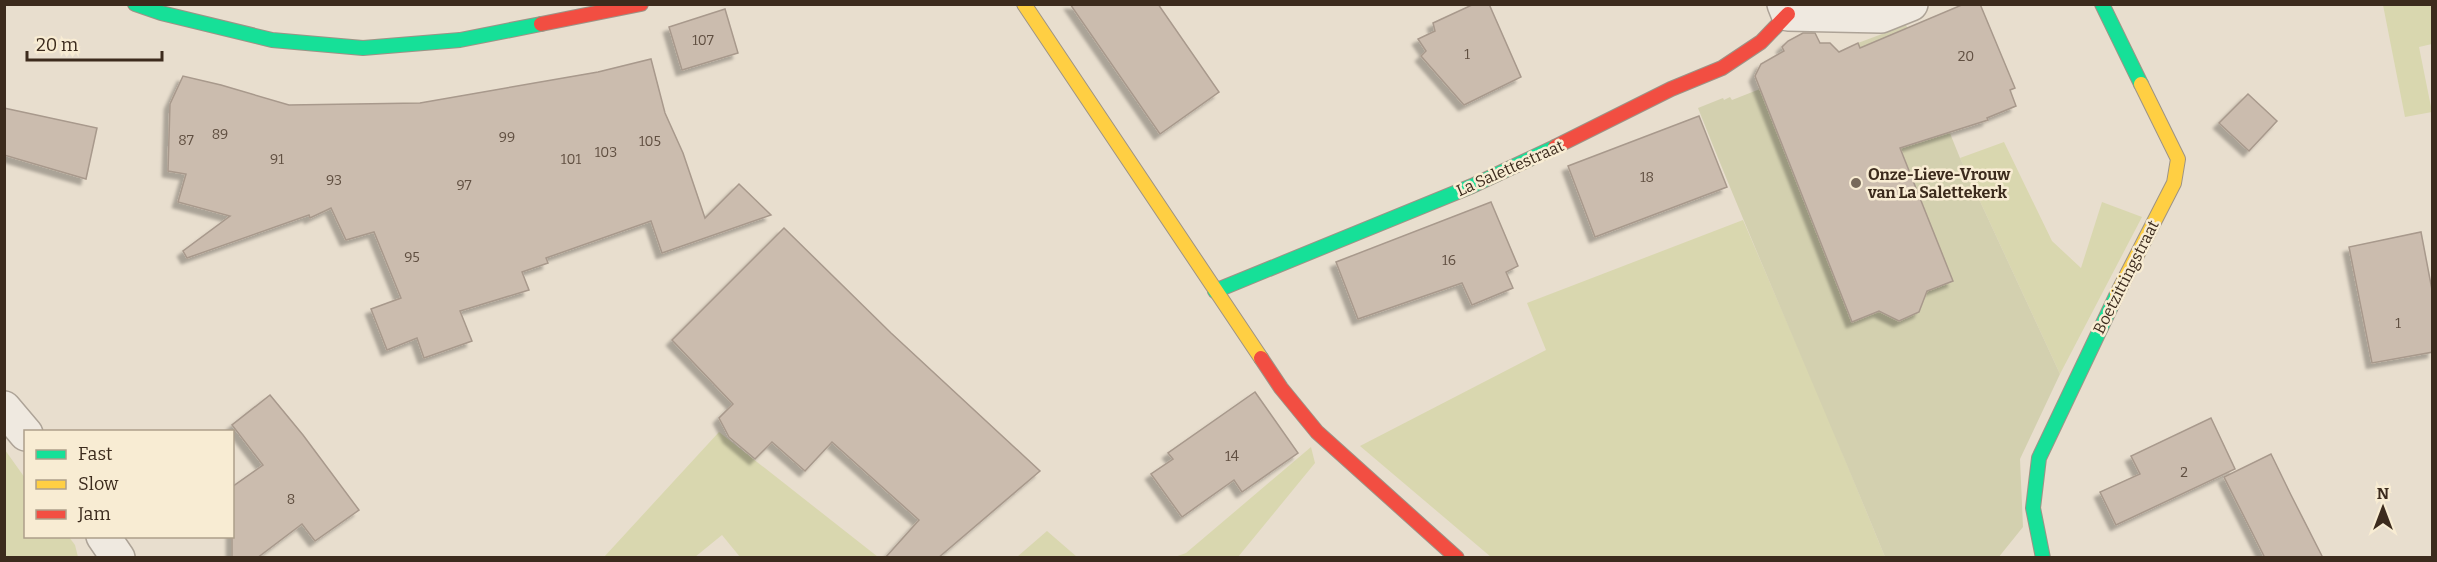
<svg xmlns="http://www.w3.org/2000/svg" width="2437" height="562" viewBox="0 0 2437 562" font-family="Bitter,serif">
	<style>
		.green { fill: #d9d7af }
		.cemetery { fill: #d3d0af }
		.building { fill: #cbbcae; stroke: #a8998c; stroke-width: 1.5; filter: url(#shadow) }
		.lines { fill: none; stroke-linecap: round; stroke-linejoin: round }
		.street-casing { stroke: #ada397; stroke-width: 36 }
		.fast-casing { stroke: #9d9386; stroke-width: 16 }
		.slow-casing { stroke: #9d9386; stroke-width: 16 }
		.jam-casing { stroke: #9d9386; stroke-width: 16 }
		.street { stroke: #efe9e0; stroke-width: 33 }
		.fast { stroke: #16e098; stroke-width: 14 }
		.slow { stroke: #ffcf43; stroke-width: 14 }
		.jam { stroke: #f24e42; stroke-width: 14 }
		.poi-dot { fill: #786a5b; stroke: #f8ecd3; stroke-width: 2 }
		.labels { text-anchor: middle; dominant-baseline: central; stroke-width: 5; stroke-linejoin: round; paint-order: stroke }
		.number-label { font-size: 14px; fill: #604f41 }
		.street-label { font-size: 16px; fill: #3c2b1d; stroke: #f8ecd3 }
		.poi-label { font-size: 16px; font-weight: bold; fill: #3c2b1d; stroke: #f8ecd3; text-anchor: start }
	</style>
	<defs>
		<filter id="shadow"><feDropShadow dx="-5.5" dy="5.5" stdDeviation="1.5" flood-color="#0004"/></filter>
	</defs>
	<rect width="100%" height="100%" fill="#e8dece"/>
	<g class="green">
		<path d="M2383 5H2432V44L2419 47 2432 112 2405 117Z"/>
		<path d="M2004 142 2052 241 2081 268 2102 202 2142 217 2060 374 1960 158Z"/>
		<path d="M1743 220 1824 408 1885 557H1491L1360 446 1546 350 1527 303Z"/>
		<path d="M719 432 878 557H740L722 535 695 557H604Z"/>
		<path d="M1311 447 1315 463 1238 557 1172 558 1186 553Z"/>
		<path d="M5 450 25 478 26 536 69 537 75 545 78 557H5Z"/>
		<path d="M1047 531 1077 557H1017Z"/>
	</g>
	<path class="cemetery" d="M1906 25 1960 158 2060 374 2020 459 2023 527 1998 558 1885 557C1824 407 1758 259 1698 108L1723 98 1724 100 1730 97 1732 100 1760 89 1879 311 1899 321 1919 312 1927 291 1953 281 1858 43Z"/>
	<g class="building">
		<path d="M1070 4H1158L1219 92 1160 134Z"/>
		<path d="M1474 4H1489L1521 77 1464 105 1421 56 1426 51 1418 39 1435 31 1433 23Z"/>
		<path d="M1964 4H1980L2015 88 2010 90 2016 106 1987 118 1988 120 1900 148 1953 281 1927 291 1919 312 1899 321 1879 311 1852 322 1755 76 1761 64 1784 51 1782 47 1788 41 1803 33H1815L1820 43H1830L1839 52 1858 43 1860 48Z"/>
		<path d="M725 9 738 53 682 70 669 27Z"/>
		<path d="M651 59 665 113 683 153 705 218 739 184 771 215 662 253 651 221 546 258 548 263 522 272 529 290 460 311 472 341 424 358 417 338 387 350 371 309 401 298 374 232 346 240 331 208 310 218 309 215 187 258 183 251 230 216 178 202 186 174 168 171 170 104 183 76 221 85 289 105 420 103 598 72Z"/>
		<path d="M2248 94 2277 121 2249 151 2219 123Z"/>
		<path d="M4 108 97 128 86 179 4 155Z"/>
		<path d="M1699 116 1727 187 1595 237 1568 166Z"/>
		<path d="M1491 202 1518 266 1506 272 1513 288 1472 305 1462 283 1358 319 1336 262Z"/>
		<path d="M784 228 891 333 1040 471 938 558H885L919 520 832 442 805 471 772 442 755 459 729 437 719 418 733 404 672 340Z"/>
		<path d="M2421 232 2433 295V352L2372 363 2349 247Z"/>
		<path d="M1255 392 1298 453 1242 492 1234 480 1182 517 1151 474 1173 459 1168 453Z"/>
		<path d="M270 395 303 435 359 510 315 541 302 524 257 558H232V487L263 465 232 425Z"/>
		<path d="M2211 418 2235 469 2116 525 2100 492 2140 474 2131 456Z"/>
		<path d="M2271 454 2291 495 2323 558H2265L2224 477Z"/>
	</g>
	<g class="lines">
		<g class="street-casing">
			<g id="street">
				<path d="M1784 4 1788 14 1881 16 1911 4"/>
				<path d="M4 408 26 434"/>
				<path d="M103 536 118 558"/>
			</g>
		</g>
		<g class="fast-casing">
			<g id="fast">
				<path d="M135 4 161 13 272 40 363 48 460 40 541 24"/>
				<path d="M2102 4 2141 84"/>
				<path d="M1215 291 1472 186 1555 147"/>
				<path d="M2043 558 2033 508 2039 458 2117 294"/>
			</g>
		</g>
		<g class="slow-casing">
			<g id="slow">
				<path d="M1024 4 1261 358"/>
				<path d="M2117 294 2174 183 2178 159 2141 84"/>
			</g>
		</g>
		<g class="jam-casing">
			<g id="jam">
				<path d="M541 24 641 4"/>
				<path d="M1555 147 1671 89 1722 68 1761 42 1788 14"/>
				<path d="M1261 358 1281 388 1317 432 1457 558"/>
			</g>
		</g>
		<use href="#street" class="street"/>
		<use href="#fast" class="fast"/>
		<use href="#slow" class="slow"/>
		<use href="#jam" class="jam"/>
	</g>
	<circle class="poi-dot" cx="1856" cy="183" r="6"/>
	<g class="labels">
		<g class="number-label">
			<text x="703" y="40">107</text>
			<text x="1467" y="54">1</text>
			<text x="1966" y="56">20</text>
			<text x="220" y="134">89</text>
			<text x="507" y="137">99</text>
			<text x="186" y="140">87</text>
			<text x="650" y="141">105</text>
			<text x="606" y="152">103</text>
			<text x="277" y="159">91</text>
			<text x="571" y="159">101</text>
			<text x="1647" y="177">18</text>
			<text x="334" y="180">93</text>
			<text x="464" y="185">97</text>
			<text x="412" y="257">95</text>
			<text x="1449" y="260">16</text>
			<text x="2398" y="323">1</text>
			<text x="1232" y="456">14</text>
			<text x="2184" y="472">2</text>
			<text x="291" y="499">8</text>
		</g>
		<g class="street-label">
			<text transform="translate(1510 168) rotate(-24)">La Salettestraat</text>
			<text transform="translate(2126 277) rotate(-63)">Boetzittingstraat</text>
		</g>
		<g class="poi-label">
			<text x="1868" y="174">Onze-Lieve-Vrouw<tspan x="1868" dy="18">van La Salettekerk</tspan></text>
		</g>
	</g>
	<rect width="2437" height="562" fill="none" stroke="#3c2b1d" stroke-width="12"/>
	<rect x="24" y="430" width="210" height="108" fill="#f8ecd3" stroke="#ad9f8a" stroke-width="1.5"/>
	<rect x="36" y="450" width="30" height="9" fill="#16e098" stroke="#ad9f8a" stroke-width="1.5"/>
	<text x="78" y="460" font-size="18" fill="#3c2b1d">Fast</text>
	<rect x="36" y="480" width="30" height="9" fill="#ffcf43" stroke="#ad9f8a" stroke-width="1.5"/>
	<text x="78" y="490" font-size="18" fill="#3c2b1d">Slow</text>
	<rect x="36" y="510" width="30" height="9" fill="#f24e42" stroke="#ad9f8a" stroke-width="1.5"/>
	<text x="78" y="520" font-size="18" fill="#3c2b1d">Jam</text>
	<g transform="translate(2383 508)" stroke="#f8ecd3" stroke-width="4.5" paint-order="stroke">
	<path d="M0-4.5L10 22L0 15L-10 22Z" fill="#3c2b1d"/>
	<text y="-9" font-size="16" font-weight="bold" text-anchor="middle" fill="#3c2b1d">N</text>
	</g>
	<path d="M27 51v9h135v-9" fill="none" stroke="#3c2b1d" stroke-width="3"/>
	<text x="36" y="51" font-size="18" fill="#3c2b1d" stroke="#f8ecd3" stroke-width="4.5" paint-order="stroke">20 m</text>
</svg>
